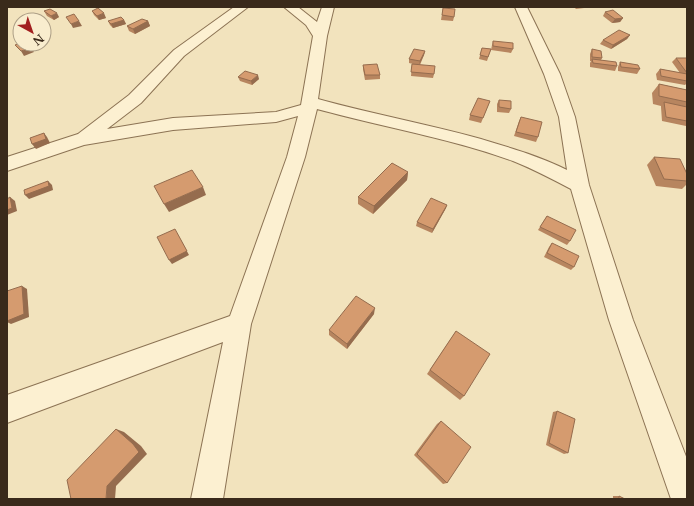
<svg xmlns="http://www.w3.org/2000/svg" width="694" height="506" viewBox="0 0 694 506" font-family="'Libre Baskerville',serif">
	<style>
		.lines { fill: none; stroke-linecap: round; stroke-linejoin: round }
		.minor-casing { stroke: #8c7354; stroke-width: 2 }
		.minor { fill: #fcf0d1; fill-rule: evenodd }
		.wall { fill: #b7855f }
		.shaded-wall { fill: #956c4e }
		.building { fill: #d59b6f; stroke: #956c4e }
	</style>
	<rect width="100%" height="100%" fill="#f2e3bd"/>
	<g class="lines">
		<g class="minor-casing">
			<path id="minor" d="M234 7H248L184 56 141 103 107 129 173 118 276 112 301 105 313 36 306 25 284 7H298L317 22 322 7H334L327 36 318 99C372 114 427 124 481 139 511 148 539 156 567 170L559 117 544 74 515 7H527L560 74 575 117 589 185 633 320 687 459V499H671L609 320 571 189C552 179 533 169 513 161 450 138 382 127 317 109L305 157 251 324 223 499H191L223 342 7 423V395L230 316 287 157 298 116 276 122 173 130 84 145 7 171V157L78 134 129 95 174 50Z"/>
		</g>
		<use href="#minor" class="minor"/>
	</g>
	<g class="wall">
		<path d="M574 7H592L576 9Z"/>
		<path d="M443 8 454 17 453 21 441 20Z"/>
		<path d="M44 11 59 17 54 20 47 16Z"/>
		<path d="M92 11 106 18 99 20 94 15Z"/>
		<path d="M605 12 623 18 620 22 612 23 603 16Z"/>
		<path d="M124 20 126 24 113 28 110 25 108 21Z"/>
		<path d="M148 21 150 26 135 34 129 31 127 26Z"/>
		<path d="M630 35 627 39 611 49 600 44 603 40Z"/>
		<path d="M493 41 513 49 511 53 491 50 492 45Z"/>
		<path d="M482 48 491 49 487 61 479 59Z"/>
		<path d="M592 49 602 58 601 60 617 66 615 71 590 67V63L591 61H590V54Z"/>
		<path d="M425 51 424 55 420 65 434 74 433 78 411 76 412 64H413L409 63V59Z"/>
		<path d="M676 58H687V83L685 85 657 80 656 74 660 69 680 73 672 62Z"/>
		<path d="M620 62 640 69 637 74 618 71V67Z"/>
		<path d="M363 65 380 75V79L365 80 363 69Z"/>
		<path d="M238 77 259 79 252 85 240 81Z"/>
		<path d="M659 84 687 90V124L686 126 662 121 661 107V106L653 104 652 93Z"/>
		<path d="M499 100 511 109 509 113 497 112V104Z"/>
		<path d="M490 101 481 123 469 120 470 115Z"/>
		<path d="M521 117 538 137 536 142 514 136 519 121Z"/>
		<path d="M654 157 687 174V184L682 189 656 186 647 165Z"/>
		<path d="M408 172 407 180 373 214 358 204V197Z"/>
		<path d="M447 205 446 208 432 233 416 226 417 222Z"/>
		<path d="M547 216 570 241 567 245 538 230Z"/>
		<path d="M552 243 574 267 571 270 544 257 549 247Z"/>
		<path d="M374 314 347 349 329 335V330Z"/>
		<path d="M456 331 464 396 460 400 427 374Z"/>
		<path d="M557 411 568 453 564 454 546 445 553 412Z"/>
		<path d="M441 421 447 483 443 484 414 455 437 424Z"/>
		<path d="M613 496H619L625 499H613Z"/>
	</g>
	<g class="shaded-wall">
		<path d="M57 13 59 17 54 20 51 16Z"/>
		<path d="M104 13 106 18 99 20 97 16Z"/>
		<path d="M623 18 620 22 612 23 615 19Z"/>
		<path d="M124 20 126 24 113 28 111 24Z"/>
		<path d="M79 21 82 26 73 28 71 24Z"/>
		<path d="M148 21 150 26 135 34 133 29Z"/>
		<path d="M630 35 627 39 611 49 613 45Z"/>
		<path d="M31 48 34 52 24 56 21 51Z"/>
		<path d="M425 51 424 55 419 65 420 61Z"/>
		<path d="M258 75 259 79 252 85 251 81Z"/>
		<path d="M44 133 47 137 50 143 36 149 32 144Z"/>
		<path d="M408 172 407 180 373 214 374 206Z"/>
		<path d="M48 181 52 185 53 190 29 199 25 195Z"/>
		<path d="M203 187 206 195 169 212 164 204Z"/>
		<path d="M10 197 15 201 17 211 7 215V210Z"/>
		<path d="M447 205 446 208 432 233 433 229Z"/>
		<path d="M177 233 189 255 172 264 169 260Z"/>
		<path d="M22 286 27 289 29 317 11 324 7 322V321Z"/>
		<path d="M375 308 374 314 347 349V344Z"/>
		<path d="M116 429 124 432 141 446 147 454 116 486 115 499H106L107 486Z"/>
	</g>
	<g class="building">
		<path d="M98 8 104 13 97 16 92 11Z"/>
		<path d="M443 8 455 9 454 17 442 15Z"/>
		<path d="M50 9 57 13 51 16 44 11Z"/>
		<path d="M613 10 623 18 615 19 605 12Z"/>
		<path d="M74 14 79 21 71 24 66 17Z"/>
		<path d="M121 17 124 20 111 24 108 21Z"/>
		<path d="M142 19 148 21 133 29 127 26Z"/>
		<path d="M619 30 630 35 613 45 603 40Z"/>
		<path d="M493 41 513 43V49L493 46Z"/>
		<path d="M20 43V44H28L31 48 21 51 15 45Z"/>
		<path d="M482 48 491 49 488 57 480 55Z"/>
		<path d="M414 49 425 51 420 61 409 59Z"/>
		<path d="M592 49 601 51 602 58 592 57Z"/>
		<path d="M676 58H687V73Z"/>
		<path d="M592 59 616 62 617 66 593 63Z"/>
		<path d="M620 62 638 65 640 69 621 67Z"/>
		<path d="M377 64 380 75H365L363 65Z"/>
		<path d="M412 64 435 66 434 74 411 72Z"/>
		<path d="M660 69 687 74V81L661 76Z"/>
		<path d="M245 71 258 75 251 81 238 77Z"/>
		<path d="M659 84 687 90V102L659 96Z"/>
		<path d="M478 98 490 101 483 118 470 115Z"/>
		<path d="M499 100 511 101V109L499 107Z"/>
		<path d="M664 102 687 107V121L666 117Z"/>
		<path d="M521 117 542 122 538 137 516 132Z"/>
		<path d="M44 133 46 139 32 144 30 138Z"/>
		<path d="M654 157 680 159 687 174V181L664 179Z"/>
		<path d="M392 163 408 172 374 206 358 197Z"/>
		<path d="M192 170 203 187 164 204 154 186Z"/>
		<path d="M48 181 49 186 25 195 24 190Z"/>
		<path d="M10 197 12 208 7 210V199Z"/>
		<path d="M431 198 447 205 433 229 417 222Z"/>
		<path d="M547 216 576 230 570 241 540 227Z"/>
		<path d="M175 229 187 251 169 260 157 237Z"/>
		<path d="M552 243 579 256 574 267 547 253Z"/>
		<path d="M22 286 24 314 7 321V291Z"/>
		<path d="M356 296 375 308 347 344 329 330Z"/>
		<path d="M456 331 490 354 464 396 430 370Z"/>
		<path d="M557 411 575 419 568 453 549 443Z"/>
		<path d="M441 421 471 447 447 483 417 454Z"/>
		<path d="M116 429 133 444 139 452 107 486 106 499H71L67 480Z"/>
		<path d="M619 496 625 499H619Z"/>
	</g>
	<rect width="694" height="506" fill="none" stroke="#3a2a1b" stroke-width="16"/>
	<g transform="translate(32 32) rotate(140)"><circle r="19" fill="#f9edce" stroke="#ad9f86"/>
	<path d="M0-3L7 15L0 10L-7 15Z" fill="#a21f1e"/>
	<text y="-6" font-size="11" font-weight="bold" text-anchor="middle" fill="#3a2a1b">N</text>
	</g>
</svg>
